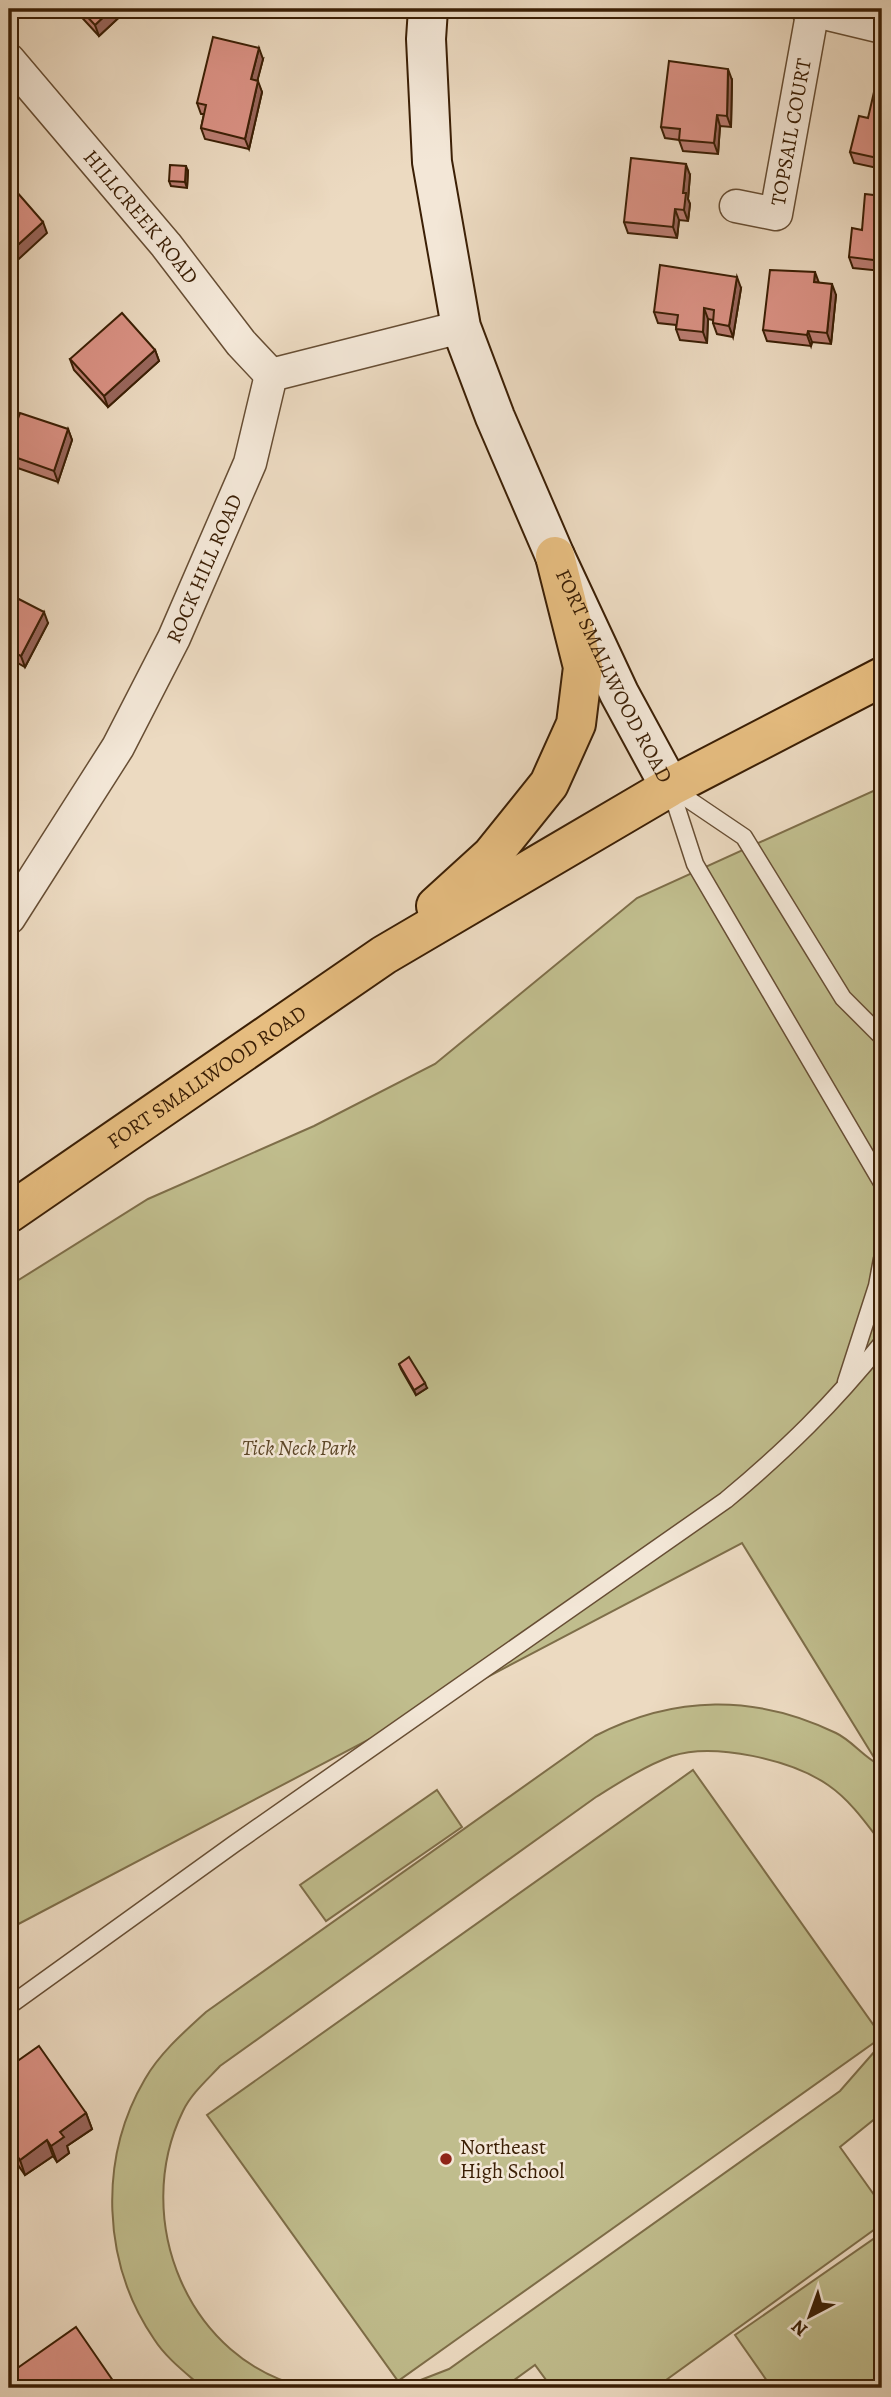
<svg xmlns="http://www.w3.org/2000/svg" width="891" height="2397" viewBox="0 0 891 2397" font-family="Alegreya,serif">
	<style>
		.green { fill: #c0bd8d; stroke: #7e6e49; stroke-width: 2 }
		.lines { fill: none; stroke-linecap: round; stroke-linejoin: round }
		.service-casing { stroke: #674e34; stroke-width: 19 }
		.minor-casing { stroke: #674e34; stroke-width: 35 }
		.secondary-casing { stroke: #3b1f05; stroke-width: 42 }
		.primary-casing { stroke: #3b1f05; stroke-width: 42 }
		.service { stroke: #f3e7d7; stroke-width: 16 }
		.minor { stroke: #f3e7d7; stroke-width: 32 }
		.secondary { stroke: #f3e7d7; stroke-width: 38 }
		.primary { stroke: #e6bd80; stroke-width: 38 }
		.wall { fill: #bb7d72; stroke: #3b1f05; stroke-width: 2 }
		.shaded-wall { fill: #99665c; stroke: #3b1f05; stroke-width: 2 }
		.building { fill: #da9184; stroke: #3b1f05; stroke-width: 2 }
		.poi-dot { fill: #8f2418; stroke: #f3e7d7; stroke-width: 2.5 }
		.labels { text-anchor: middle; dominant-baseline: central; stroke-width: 5; stroke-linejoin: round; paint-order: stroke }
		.street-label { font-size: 21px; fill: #3b1f05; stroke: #f3e7d7 }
		.park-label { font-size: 21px; font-style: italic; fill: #5c4627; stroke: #f3e7d7 }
		.poi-label { font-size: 21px; fill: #3b1f05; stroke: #f3e7d7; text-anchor: start }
	</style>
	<rect width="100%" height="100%" fill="#ecdac1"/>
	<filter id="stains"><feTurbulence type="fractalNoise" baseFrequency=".00286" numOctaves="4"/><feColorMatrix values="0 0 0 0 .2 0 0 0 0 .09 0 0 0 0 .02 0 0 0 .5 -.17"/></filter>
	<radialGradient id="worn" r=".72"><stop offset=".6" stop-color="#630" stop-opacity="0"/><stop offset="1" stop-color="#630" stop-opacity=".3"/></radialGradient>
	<g class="green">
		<path d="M882 787V1844C866 1823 850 1800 828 1785 792 1760 714 1742 672 1756 645 1766 620 1782 596 1797L220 2066C207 2080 191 2094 183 2111 130 2219 188 2362 308 2388H203C186 2373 166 2358 154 2339 102 2263 98 2159 145 2079 160 2053 184 2032 206 2012L595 1736C674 1695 756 1694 836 1733 851 1740 864 1757 878 1764L742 1543 9 1929V1286L148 1199 314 1126 435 1064 637 898Z"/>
		<path d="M693 1770 882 2037 398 2381 207 2115Z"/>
		<path d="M437 1790 462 1827 326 1921 300 1885Z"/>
		<path d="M882 2043V2113L840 2147 882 2206V2224L655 2388H552L535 2365 503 2388H400L449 2369 840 2091Z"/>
		<path d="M882 2233V2388H772L735 2335Z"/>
	</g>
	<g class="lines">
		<g class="service-casing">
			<g id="service">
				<path d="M670 787 695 864 882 1183"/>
				<path d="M670 787 744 837 843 998 882 1037"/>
				<path d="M846 1382 877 1286 882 1259"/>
				<path d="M9 2006 234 1844 726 1500C787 1449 832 1405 882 1343"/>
			</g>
		</g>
		<g class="minor-casing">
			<g id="minor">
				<path d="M807 9 882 27"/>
				<path id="s1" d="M9 60 166 245 241 343 271 375"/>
				<path id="s2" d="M736 206 776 214 813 9"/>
				<path id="s3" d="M9 918 118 747 174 638 250 463 271 375 461 327"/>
			</g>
		</g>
		<g class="secondary-casing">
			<g id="secondary">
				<path id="s4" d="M428 9 426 39 432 162 461 327 495 417 555 556 619 693 670 787"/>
			</g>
		</g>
		<g class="primary-casing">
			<g id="primary">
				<path d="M436 906 492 855 549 784 576 724 583 667 555 556"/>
				<path id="s5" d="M9 1213 384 955 670 787 882 677"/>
			</g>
		</g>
		<use href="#service" class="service"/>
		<use href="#minor" class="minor"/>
		<use href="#secondary" class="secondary"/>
		<use href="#primary" class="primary"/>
	</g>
	<g class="wall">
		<path d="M74 9H128L99 36Z"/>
		<path d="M263 59 257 81 262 92 249 149 205 139 201 128 204 114H201L197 103Z"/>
		<path d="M732 80 731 127 720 126 718 154 683 151 679 140 665 138 661 127Z"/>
		<path d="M882 94V169L854 163 850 152Z"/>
		<path d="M188 171 187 188 171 186 169 181Z"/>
		<path d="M690 175 688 199 690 204 688 221 679 220 677 238 628 233 624 222Z"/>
		<path d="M882 196V271L853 268 849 257 862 230Z"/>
		<path d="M819 283 836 295 831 344 812 342 811 346 767 341 763 330Z"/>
		<path d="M741 288 733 337 717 334 713 323V320L708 319 707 343 680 340 676 329V325L658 323 654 312Z"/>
		<path d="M155 350 159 361 108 407 74 370 70 359Z"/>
		<path d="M68 429 72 440 58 482 9 465V444Z"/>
		<path d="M9 594 48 623 25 667 9 658Z"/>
		<path d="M399 1364 427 1388 416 1395 401 1369Z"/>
		<path d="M9 2067 86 2113 92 2129 67 2146 69 2153 57 2162 53 2156 25 2175 9 2152Z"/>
	</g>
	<g class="shaded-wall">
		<path d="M112 9H128L99 36 95 25Z"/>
		<path d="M259 48 263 59 255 90 251 79Z"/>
		<path d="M728 69 732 80 731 127 727 116Z"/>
		<path d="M258 81 262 92 249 149 245 139Z"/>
		<path d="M717 115 720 126 718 154 714 143Z"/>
		<path d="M686 164 690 175 688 199 690 204 688 221 684 210 683 193Z"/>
		<path d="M186 166 188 171 187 188 185 182Z"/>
		<path d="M675 209 679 220 677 238 673 227Z"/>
		<path d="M43 222 47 233 9 268V253Z"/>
		<path d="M815 272 819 283 814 282Z"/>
		<path d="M737 277 741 288 733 337 729 326Z"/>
		<path d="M832 284 836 295 831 344 827 333Z"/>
		<path d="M704 308 708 319 707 343 703 332Z"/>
		<path d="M808 331 812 342 811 346 807 335Z"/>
		<path d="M155 350 159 361 108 407 104 396Z"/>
		<path d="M68 429 72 440 58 482 54 471Z"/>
		<path d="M44 612 48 623 25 667 21 656Z"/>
		<path d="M425 1383 427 1388 416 1395 414 1390Z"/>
		<path d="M86 2113 92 2129 67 2146 69 2153 57 2162 51 2146 60 2132Z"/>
		<path d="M47 2140 53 2156 25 2175 20 2160Z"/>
	</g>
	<g class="building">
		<path d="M80 9H112L95 25Z"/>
		<path d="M213 37 259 48 251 79 258 81 245 139 201 128 206 105 197 103Z"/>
		<path d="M669 61 728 69 727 116 717 115 714 143 679 140 680 129 661 127Z"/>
		<path d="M874 92 882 94V159L850 152 859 116 868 118Z"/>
		<path d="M631 158 686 164 683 193H686L684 210 675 209 673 227 624 222Z"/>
		<path d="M170 165 186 166 185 182 169 181Z"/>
		<path d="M9 183 43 222 9 253Z"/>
		<path d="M865 194 882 196V261L849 257 852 228 862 230Z"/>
		<path d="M660 265 737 277 729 326 713 323 714 310 704 308 703 332 676 329 678 315 654 312Z"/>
		<path d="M770 270 815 272 814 282 832 284 827 333 808 331 807 335 763 330Z"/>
		<path d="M122 313 155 350 104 396 70 359Z"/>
		<path d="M20 413 68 429 54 471 9 455V444Z"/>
		<path d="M9 594 44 612 21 656 9 649Z"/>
		<path d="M409 1357 425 1383 414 1390 399 1364Z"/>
		<path d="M39 2046 86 2113 60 2132 64 2137 51 2146 47 2140 20 2160 9 2144V2067Z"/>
		<path d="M76 2327 118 2388H9V2374Z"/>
	</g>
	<circle class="poi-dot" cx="446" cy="2159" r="7"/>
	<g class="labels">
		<g class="street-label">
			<text stroke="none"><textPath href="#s2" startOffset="124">TOPSAIL COURT</textPath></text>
			<text stroke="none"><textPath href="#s1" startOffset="205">HILLCREEK ROAD</textPath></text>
			<text stroke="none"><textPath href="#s3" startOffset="401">ROCK HILL ROAD</textPath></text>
			<text stroke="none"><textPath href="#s4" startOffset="702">FORT SMALLWOOD ROAD</textPath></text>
			<text stroke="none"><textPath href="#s5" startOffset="240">FORT SMALLWOOD ROAD</textPath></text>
		</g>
		<g class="park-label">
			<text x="299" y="1448">Tick Neck Park</text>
		</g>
		<g class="poi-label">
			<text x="460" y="2147">Northeast<tspan x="460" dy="24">High School</tspan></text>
		</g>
	</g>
	<rect width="891" height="2397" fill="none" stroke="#ecdac1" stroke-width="35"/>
	<rect x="10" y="10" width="870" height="2376" fill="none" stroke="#3b1f05" stroke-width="3.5"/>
	<rect x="18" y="18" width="856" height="2362" fill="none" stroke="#3b1f05" stroke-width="2"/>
	<g transform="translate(810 2316) rotate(221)" stroke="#f3e7d7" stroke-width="5" paint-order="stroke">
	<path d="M0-5L12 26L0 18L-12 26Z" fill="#3b1f05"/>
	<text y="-10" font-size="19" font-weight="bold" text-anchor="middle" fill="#3b1f05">N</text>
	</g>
	<rect width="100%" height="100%" filter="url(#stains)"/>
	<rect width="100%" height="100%" fill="url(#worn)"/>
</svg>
